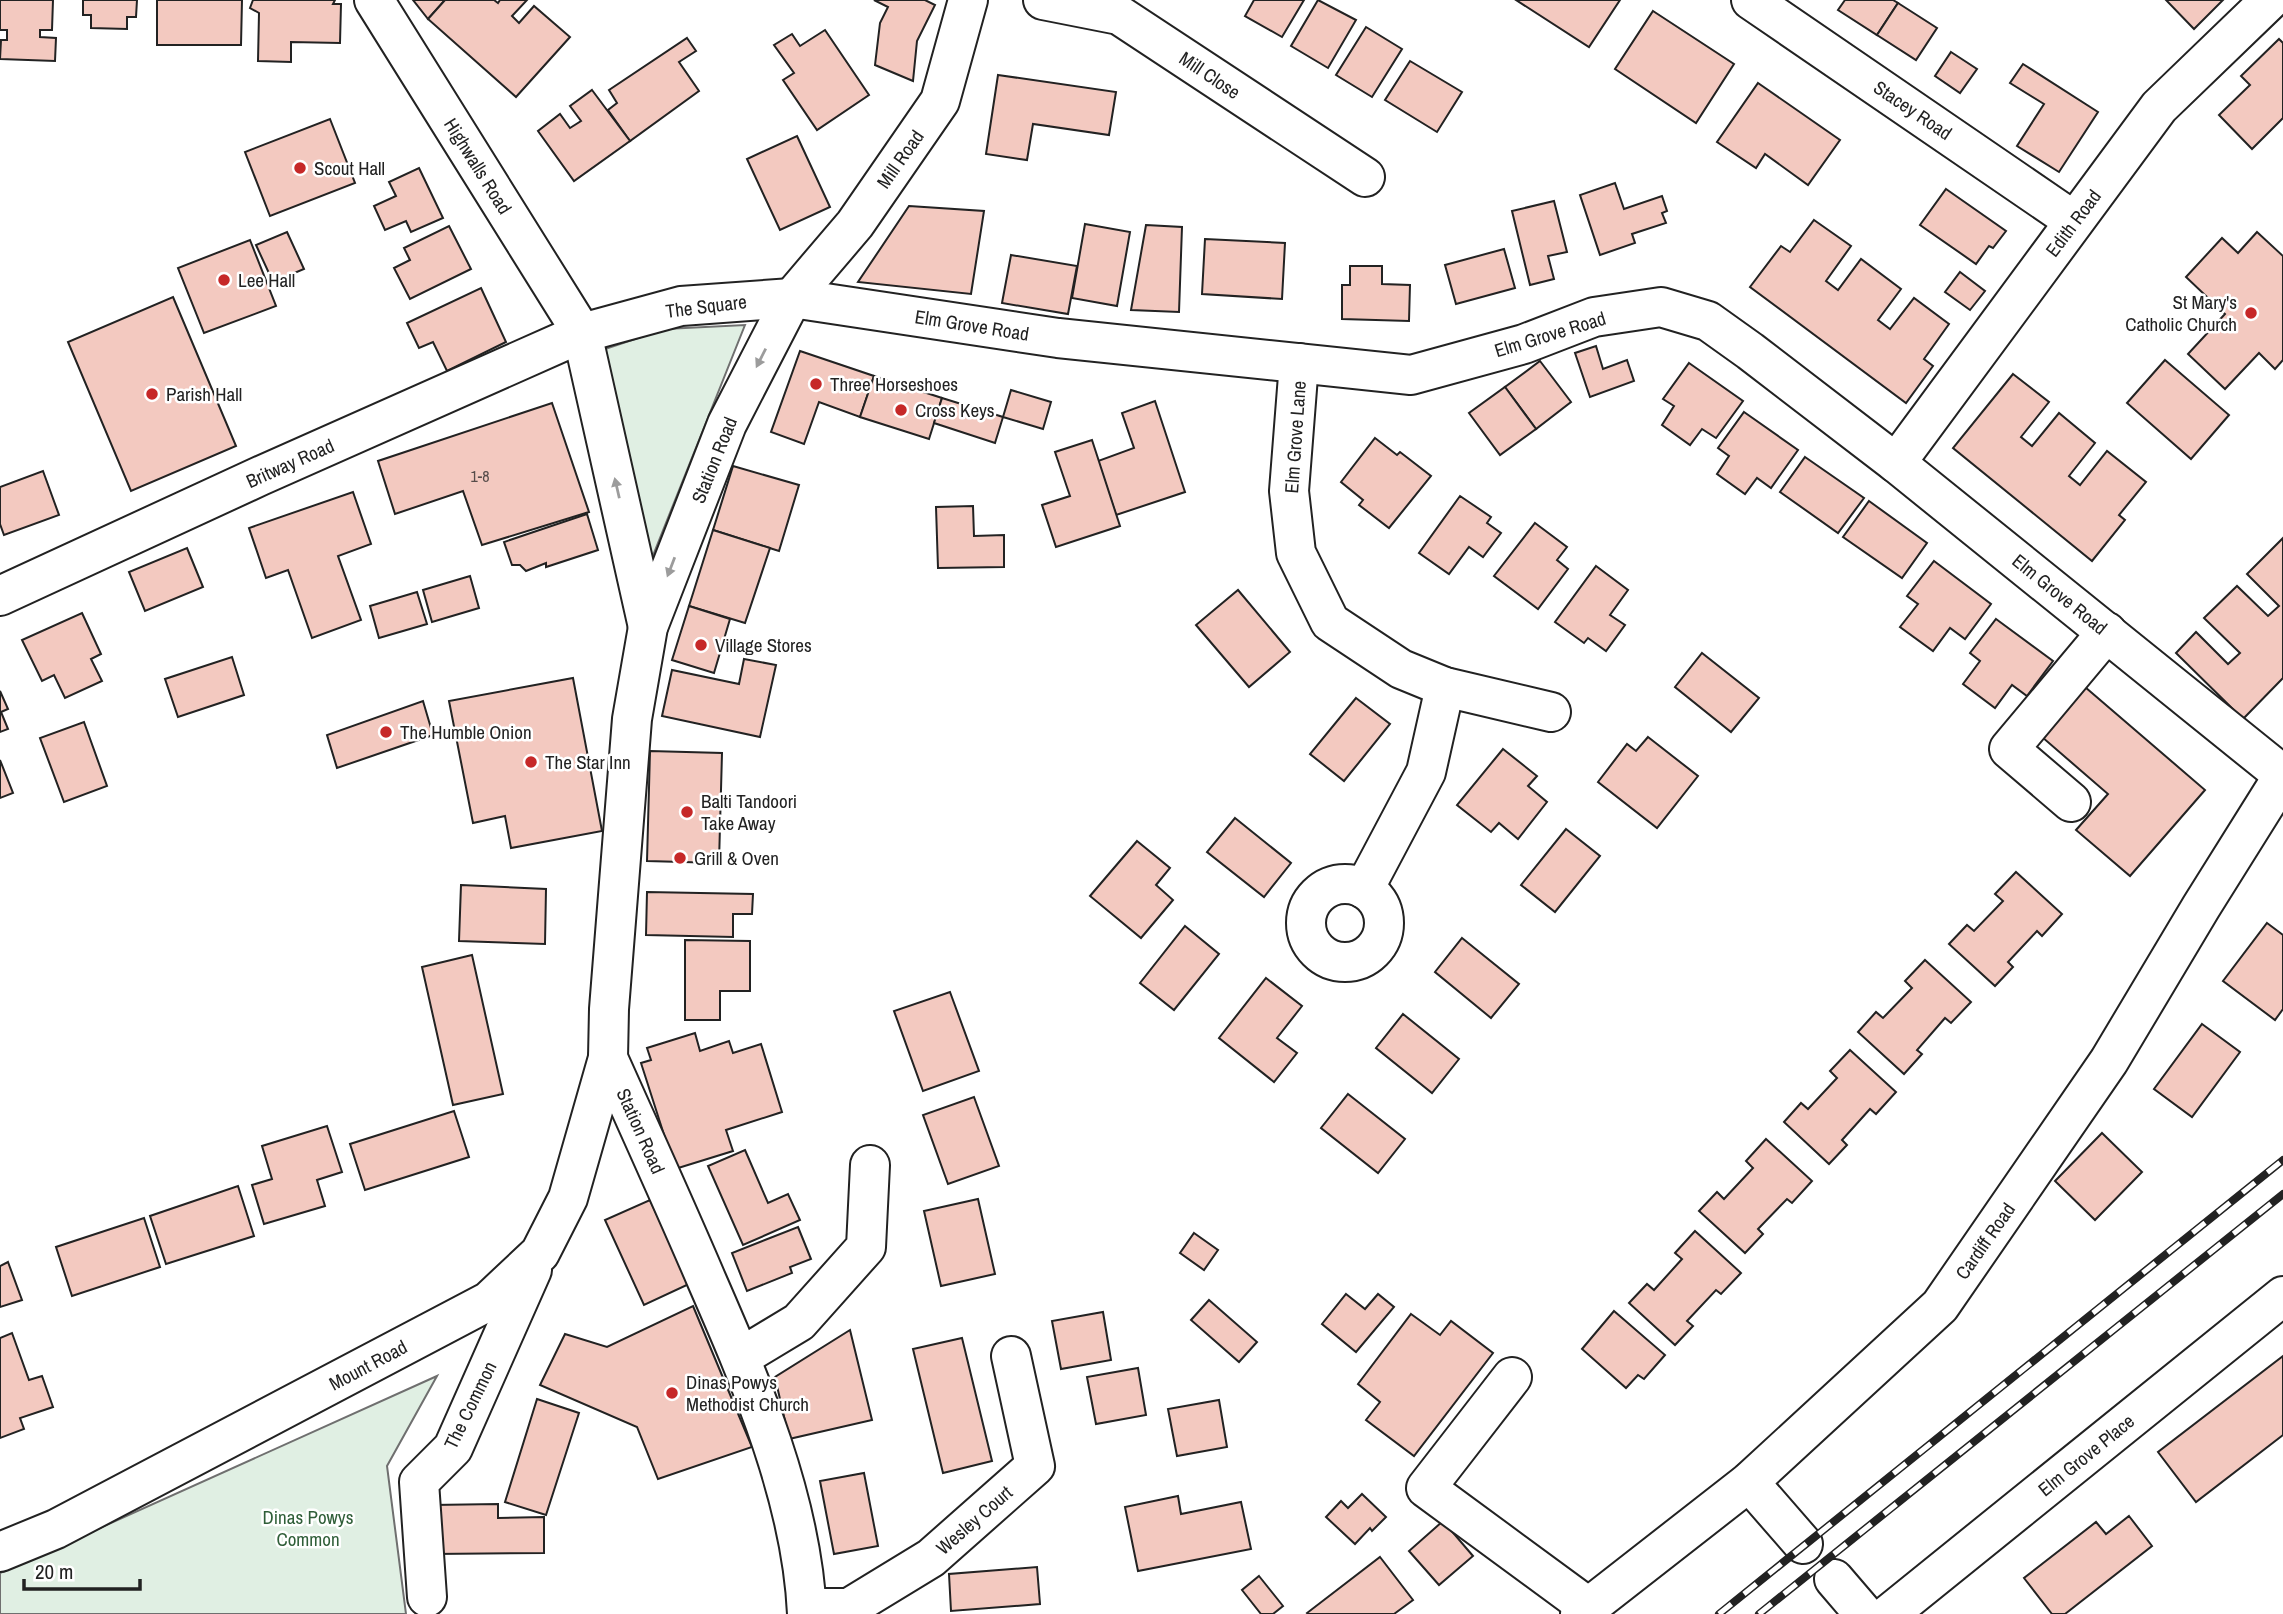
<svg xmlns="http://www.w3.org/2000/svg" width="2283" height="1614" viewBox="0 0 2283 1614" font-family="'Archivo Narrow',sans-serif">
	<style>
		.green { fill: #e0efe3; stroke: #6f6f6f; stroke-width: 2 }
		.building { fill: #f3c9c0; stroke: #222; stroke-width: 2 }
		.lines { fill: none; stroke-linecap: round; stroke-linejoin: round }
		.minor-casing { stroke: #222; stroke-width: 42 }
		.major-casing { stroke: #222; stroke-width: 42 }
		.minor { stroke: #fff; stroke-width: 38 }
		.major { stroke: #fff; stroke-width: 38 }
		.rail-casing { stroke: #222; stroke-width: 8 }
		.rail { stroke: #fff; stroke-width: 5; stroke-dasharray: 16; stroke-linecap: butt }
		.oneway { fill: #9c9c9c }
		.poi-dot { fill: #c62828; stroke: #fff; stroke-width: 2.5 }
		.labels { text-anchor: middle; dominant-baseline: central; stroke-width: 5; stroke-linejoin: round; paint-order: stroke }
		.number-label { font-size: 16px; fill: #564c4a }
		.street-label { font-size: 19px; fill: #222; stroke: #fff }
		.poi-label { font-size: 19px; fill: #222; stroke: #fff; text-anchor: start }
		.park-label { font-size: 19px; fill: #2f5e38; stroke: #fff }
	</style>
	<rect width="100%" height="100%" fill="#fff"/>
	<g class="green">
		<path d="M745 325 650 563 605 349 665 329Z"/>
		<path d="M437 1376 387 1466 406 1614H0V1573Z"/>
	</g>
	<g class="building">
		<path d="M0 0H53L52 30H40V37L56 38 55 61 0 59 1 40H7V30H0Z"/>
		<path d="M83 0H137L136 17H127V29L91 28V15H83Z"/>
		<path d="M157 0H242L241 45H157Z"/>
		<path d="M253 0H335L333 4H341L340 43 291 42V62L258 61 259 13 250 8Z"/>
		<path d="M413 0H445L428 19Z"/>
		<path d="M445 0H494L498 3 500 0H527L512 16 519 23 534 6 570 37 516 97 428 19Z"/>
		<path d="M874 0H925L935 5 917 41 913 81 875 65 880 23 888 7Z"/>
		<path d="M1254 0H1304L1282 37 1245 16Z"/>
		<path d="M1318 0 1356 20 1328 68 1291 46Z"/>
		<path d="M1516 0H1620L1589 47Z"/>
		<path d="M1845 0H1893L1898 3 1877 35 1838 10Z"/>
		<path d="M2166 0H2223L2194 29Z"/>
		<path d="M1898 3 1937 28 1916 60 1877 35Z"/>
		<path d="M1653 11 1734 64 1696 123 1615 69Z"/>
		<path d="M1366 27 1402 49 1372 97 1336 75Z"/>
		<path d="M825 30 869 95 817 130 783 80 794 73 774 45 792 34 800 46Z"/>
		<path d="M687 38 696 51 679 62 699 91 630 141 608 110 617 103 609 90Z"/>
		<path d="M2279 39 2283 43V118L2252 149 2219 115 2250 85 2241 76Z"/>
		<path d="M1951 52 1977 69 1960 93 1935 76Z"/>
		<path d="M1410 61 1462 92 1437 132 1385 100Z"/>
		<path d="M2023 64 2098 112 2059 172 2017 146 2044 104 2010 83Z"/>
		<path d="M998 75 1116 92 1109 135 1033 124 1027 160 986 154Z"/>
		<path d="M1758 83 1840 140 1808 185 1765 154 1756 168 1717 142Z"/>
		<path d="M592 90 630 141 574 181 538 131 560 114 570 128 581 121 570 106Z"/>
		<path d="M330 119 355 183 270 216 245 152Z"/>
		<path d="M797 136 830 207 780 230 747 159Z"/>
		<path d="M419 168 443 218 411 232 406 221 385 230 374 206 396 196 389 182Z"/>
		<path d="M1615 183 1624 209 1662 196 1667 211 1662 213 1666 223 1632 234 1635 243 1600 255 1580 195Z"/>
		<path d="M1946 189 2006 231 1993 248 1989 246 1976 264 1920 225Z"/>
		<path d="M1554 201 1567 252 1548 256 1554 279 1530 285 1512 211Z"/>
		<path d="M909 206 984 211 971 294 858 282Z"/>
		<path d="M1814 220 1851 246 1826 281 1838 290 1861 259 1901 289 1878 320 1890 329 1914 298 1949 324 1924 359 1933 366 1906 403 1750 287 1781 246 1790 252Z"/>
		<path d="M1085 224 1130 232 1117 306 1072 298Z"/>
		<path d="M1146 225 1182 227 1179 312 1131 310Z"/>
		<path d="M449 226 471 269 410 299 394 268 410 260 404 248Z"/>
		<path d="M287 232 304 269 273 282 256 245Z"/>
		<path d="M2257 232 2283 256V360L2275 369 2259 353 2225 389 2188 354 2225 314 2186 277 2222 238 2238 253Z"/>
		<path d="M1205 239 1285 243 1282 299 1202 294Z"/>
		<path d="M250 240 276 306 204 333 178 268Z"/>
		<path d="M1504 249 1515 288 1456 304 1445 265Z"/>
		<path d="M1011 255 1077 266 1068 314 1002 303Z"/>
		<path d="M1350 266H1382V284L1410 285 1409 321 1342 319V285H1350Z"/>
		<path d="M1960 272 1985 291 1970 310 1945 292Z"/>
		<path d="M481 288 506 342 447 371 433 342 419 348 407 323Z"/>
		<path d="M173 297 236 446 131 491 68 342Z"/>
		<path d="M1596 346 1603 369 1627 360 1634 381 1590 397 1575 353Z"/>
		<path d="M800 351 874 376 860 417 819 402 804 444 771 432Z"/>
		<path d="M2165 360 2229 415 2191 459 2127 403Z"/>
		<path d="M1540 361 1571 402 1536 429 1505 387Z"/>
		<path d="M1689 363 1743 401 1716 438 1702 429 1690 445 1662 425 1674 406 1663 399Z"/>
		<path d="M2013 374 2049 402 2021 437 2032 446 2059 413 2095 443 2069 476 2080 485 2107 451 2146 482 2119 515 2125 520 2092 561 1953 448Z"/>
		<path d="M874 376 942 398 929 439 860 417Z"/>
		<path d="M1505 387 1536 429 1500 455 1469 413Z"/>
		<path d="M1011 390 1051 402 1043 429 1003 417Z"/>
		<path d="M942 398 1003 417 995 443 934 423Z"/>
		<path d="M1155 401 1185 492 1116 515 1098 461 1134 448 1122 413Z"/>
		<path d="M552 403 589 512 482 545 463 491 395 514 378 461Z"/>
		<path d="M1744 412 1798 450 1771 488 1757 478 1745 494 1717 474 1729 456 1718 448Z"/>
		<path d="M1375 438 1397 455 1400 452 1431 476 1389 528 1359 505 1363 500 1341 482Z"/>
		<path d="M1092 440 1120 526 1056 547 1042 505 1070 496 1055 452Z"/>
		<path d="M1805 457 1864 498 1838 533 1780 492Z"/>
		<path d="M733 466 799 485 779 551 713 530Z"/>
		<path d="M43 471 59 515 4 535 0 524V487Z"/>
		<path d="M353 492 371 544 338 556 361 620 312 638 288 570 266 578 249 528Z"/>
		<path d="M1460 496 1491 517 1487 523 1501 533 1483 557 1469 547 1449 574 1419 553Z"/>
		<path d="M1869 501 1927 543 1902 578 1843 537Z"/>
		<path d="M973 506 974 536 1004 535V567L938 568 936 507Z"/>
		<path d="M587 514 598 550 546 567V563L526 571 520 565H512L504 542Z"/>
		<path d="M1535 523 1567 547 1557 560 1568 569 1538 609 1494 576Z"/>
		<path d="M713 530 770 548 745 623 689 606Z"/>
		<path d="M2283 538V678L2243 719 2176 653 2196 632 2228 664 2240 653 2204 618 2237 586 2268 616 2279 606 2247 574Z"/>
		<path d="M187 548 203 587 145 611 129 572Z"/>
		<path d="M1934 561 1991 604 1965 639 1950 628 1933 651 1900 627 1918 604 1907 596Z"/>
		<path d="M1596 566 1628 590 1610 615 1625 625 1606 651 1588 638 1584 643 1555 622Z"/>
		<path d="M470 576 479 608 432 622 423 590Z"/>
		<path d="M1238 590 1290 652 1249 687 1196 625Z"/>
		<path d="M417 592 427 624 379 638 370 606Z"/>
		<path d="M689 606 730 619 714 673 672 660Z"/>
		<path d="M82 613 101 654 91 659 102 681 65 698 54 675 42 681 22 640Z"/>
		<path d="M1996 619 2053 661 2027 696 2012 685 1995 708 1963 684 1980 661 1970 653Z"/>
		<path d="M1702 653 1759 698 1731 732 1675 687Z"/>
		<path d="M232 657 244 695 178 717 165 679Z"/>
		<path d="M744 659 776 665 760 737 662 716 672 670 739 684Z"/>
		<path d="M573 678 602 831 511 848 505 816 473 823 449 701Z"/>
		<path d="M2085 687 2205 790 2130 876 2076 830 2108 794 2042 737Z"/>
		<path d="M0 691 8 709 1 712 8 729 0 732Z"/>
		<path d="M1356 698 1390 724 1344 781 1310 754Z"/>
		<path d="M423 701 433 735 337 768 327 735Z"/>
		<path d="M84 722 107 786 64 802 40 738Z"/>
		<path d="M1648 737 1698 776 1657 828 1598 782 1627 744 1636 751Z"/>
		<path d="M1503 749 1537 776 1528 786 1547 802 1518 839 1499 823 1491 832 1457 805Z"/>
		<path d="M650 751 722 753 719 863 647 861Z"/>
		<path d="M0 760 13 793 0 798Z"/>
		<path d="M1235 818 1291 863 1264 897 1207 852Z"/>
		<path d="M1566 829 1600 856 1555 912 1521 885Z"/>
		<path d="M1137 841 1170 868 1156 885 1173 900 1141 938 1090 896Z"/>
		<path d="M2016 872 2062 914 2042 936 2037 931 2008 962 2013 967 1995 986 1949 944 1967 925 1974 931 2003 901 1995 894Z"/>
		<path d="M461 885 546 889 545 944 459 941Z"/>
		<path d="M647 892 753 894 752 914H733V937L646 935Z"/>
		<path d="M2267 923 2283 935V1009L2275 1020 2223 981Z"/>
		<path d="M1185 926 1219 954 1174 1010 1140 983Z"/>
		<path d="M1462 938 1519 984 1491 1018 1435 972Z"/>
		<path d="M685 940 750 941V991H720V1020H685Z"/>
		<path d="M472 955 503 1094 453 1105 422 967Z"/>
		<path d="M1925 960 1971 1002 1951 1023 1945 1018 1917 1050 1922 1054 1904 1074 1858 1032 1876 1012 1883 1018 1912 988 1905 981Z"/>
		<path d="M1266 978 1302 1006 1277 1038 1297 1053 1274 1082 1219 1038Z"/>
		<path d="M950 992 979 1071 923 1091 894 1011Z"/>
		<path d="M1403 1014 1459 1059 1432 1093 1376 1048Z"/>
		<path d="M2202 1024 2240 1052 2192 1117 2154 1089Z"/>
		<path d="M695 1033 700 1051 729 1041 733 1053 761 1044 782 1112 726 1130 733 1151 675 1169 641 1063 651 1060 647 1048Z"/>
		<path d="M1850 1050 1896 1092 1876 1114 1870 1109 1842 1140 1847 1145 1829 1164 1784 1122 1801 1103 1808 1109 1837 1078 1830 1071Z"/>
		<path d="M1348 1094 1405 1139 1378 1173 1321 1128Z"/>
		<path d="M974 1097 999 1166 948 1184 923 1115Z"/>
		<path d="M454 1111 469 1157 365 1190 350 1144Z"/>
		<path d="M327 1126 342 1172 317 1180 325 1206 264 1224 252 1185 272 1179 262 1146Z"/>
		<path d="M2102 1133 2142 1172 2095 1220 2055 1181Z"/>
		<path d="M1766 1139 1812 1181 1792 1203 1787 1199 1758 1229 1763 1234 1745 1253 1699 1211 1717 1192 1724 1199 1753 1168 1746 1161Z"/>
		<path d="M745 1150 768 1203 788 1194 800 1220 743 1245 708 1166Z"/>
		<path d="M238 1186 254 1236 166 1264 150 1216Z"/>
		<path d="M978 1199 995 1274 941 1286 924 1211Z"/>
		<path d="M650 1200 689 1284 644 1305 605 1220Z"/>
		<path d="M144 1218 160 1267 72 1296 56 1247Z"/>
		<path d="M798 1227 811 1259 790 1267 792 1273 747 1291 732 1253Z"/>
		<path d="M1695 1231 1741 1273 1721 1294 1716 1290 1687 1321 1693 1326 1675 1345 1629 1303 1647 1284 1654 1290 1682 1259 1675 1253Z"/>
		<path d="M1194 1233 1218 1250 1204 1270 1180 1253Z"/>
		<path d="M8 1262 22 1300 0 1307V1266Z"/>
		<path d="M1346 1294 1365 1309 1378 1294 1394 1307 1356 1352 1322 1324Z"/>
		<path d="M1209 1300 1257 1342 1239 1362 1191 1320Z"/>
		<path d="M693 1306 752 1447 658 1479 637 1427 540 1385 565 1334 607 1347Z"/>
		<path d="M1614 1311 1665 1355 1644 1379 1638 1375 1626 1388 1582 1349Z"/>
		<path d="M1103 1312 1111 1360 1061 1369 1052 1321Z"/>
		<path d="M1411 1314 1440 1335 1451 1321 1493 1353 1414 1456 1366 1420 1380 1402 1358 1384Z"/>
		<path d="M850 1330 872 1420 789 1439 775 1377Z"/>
		<path d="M12 1333 29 1380 42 1376 53 1407 20 1418 24 1429 0 1438V1338Z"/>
		<path d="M962 1338 992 1461 943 1473 913 1349Z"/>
		<path d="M2283 1356V1435L2196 1502 2158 1452Z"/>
		<path d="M1138 1368 1146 1415 1096 1424 1087 1377Z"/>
		<path d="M537 1399 579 1413 546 1515 505 1502Z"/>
		<path d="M1219 1400 1227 1447 1177 1456 1168 1409Z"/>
		<path d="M864 1473 878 1546 834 1554 820 1481Z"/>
		<path d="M1362 1494 1386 1517 1372 1531 1370 1528 1355 1544 1326 1517 1341 1501 1348 1508Z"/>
		<path d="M1178 1496 1181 1514 1241 1502 1251 1549 1138 1571 1125 1507Z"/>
		<path d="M498 1504V1518L544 1517V1553L433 1554 432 1505Z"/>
		<path d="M2129 1516 2152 1546 2065 1614H2052L2024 1578 2096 1522 2106 1534Z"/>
		<path d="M1443 1521 1473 1556 1439 1585 1409 1551Z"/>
		<path d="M1380 1557 1413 1600 1394 1614H1308L1307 1613Z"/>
		<path d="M1037 1567 1040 1604 951 1611 949 1574Z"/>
		<path d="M1259 1576 1283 1606 1273 1614H1261L1242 1590Z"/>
	</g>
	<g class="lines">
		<g class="minor-casing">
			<g id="minor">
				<path d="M374 0 582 333 648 627"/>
				<path d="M1043 0 1119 15 1365 177"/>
				<path d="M1751 0 2074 221"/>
				<path d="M1299 363 1289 491 1296 553 1330 622 1401 669 1445 687 1551 712"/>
				<path d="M1896 463 2159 107 2270 0"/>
				<path d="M0 596 260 476 582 333 681 306 792 298 1058 338 1411 375 1524 344 1594 317 1661 307 1708 321 1750 351 1896 463 2283 775"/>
				<path d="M2071 802 2009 749 2107 632"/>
				<circle cx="1345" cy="923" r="39"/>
				<path d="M1364 889 1426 772 1445 687"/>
				<path d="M741 1357 799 1322 866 1247 870 1165"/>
				<path d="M1512 1377 1426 1488 1588 1607"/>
				<path d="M1749 1482 1803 1544"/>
				<path d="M0 1552 56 1529 489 1301 540 1253 568 1198 608 1058"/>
				<path d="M1834 1579 1864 1614"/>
				<path d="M427 1597 419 1482 453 1448 532 1270"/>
				<path d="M807 1608H849L931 1558 1035 1466 1011 1356"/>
				<path d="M807 1614C802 1500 752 1384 707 1281 675 1206 641 1132 608 1058L609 1009 632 719 648 627 727 424 792 298 855 224 940 101 968 0"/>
				<path d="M1889 1614 2283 1296"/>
			</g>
		</g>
		<g class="major-casing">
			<path id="major" d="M1580 1614 1749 1482 1940 1306 2109 1061 2201 907 2283 776"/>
		</g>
		<use href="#minor" class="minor"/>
		<use href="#major" class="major"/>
		<g class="rail-casing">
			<g id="rail">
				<path d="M1719 1614 2283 1160"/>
				<path d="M1759 1614 2283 1194"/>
			</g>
		</g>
		<use href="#rail" class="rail"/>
	</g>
	<defs><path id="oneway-solid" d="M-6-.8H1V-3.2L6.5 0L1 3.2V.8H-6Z" transform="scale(1.75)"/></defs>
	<g class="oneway">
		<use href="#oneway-solid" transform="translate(761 358) rotate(117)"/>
		<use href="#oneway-solid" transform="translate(617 488) rotate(-103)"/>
		<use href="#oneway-solid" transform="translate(671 567) rotate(111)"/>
	</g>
	<g class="poi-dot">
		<circle cx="300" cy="168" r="7"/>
		<circle cx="224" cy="280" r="7"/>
		<circle cx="2251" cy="313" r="7"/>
		<circle cx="816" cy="384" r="7"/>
		<circle cx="152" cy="394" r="7"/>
		<circle cx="901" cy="410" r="7"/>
		<circle cx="701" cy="645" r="7"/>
		<circle cx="386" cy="732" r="7"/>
		<circle cx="531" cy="762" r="7"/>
		<circle cx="687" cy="812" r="7"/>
		<circle cx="680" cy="858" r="7"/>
		<circle cx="672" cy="1393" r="7"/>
	</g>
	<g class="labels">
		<g class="number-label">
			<text x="480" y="476">1-8</text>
		</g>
		<g class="street-label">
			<text transform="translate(1210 75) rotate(34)">Mill Close</text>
			<text transform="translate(1913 110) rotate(34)">Stacey Road</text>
			<text transform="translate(900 159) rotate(-55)">Mill Road</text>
			<text transform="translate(478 166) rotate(58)">Highwalls Road</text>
			<text transform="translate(2073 223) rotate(-53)">Edith Road</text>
			<text transform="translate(706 306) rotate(-7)">The Square</text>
			<text transform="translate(972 325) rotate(9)">Elm Grove Road</text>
			<text transform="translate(1550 334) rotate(-17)">Elm Grove Road</text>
			<text transform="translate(1295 437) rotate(-86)">Elm Grove Lane</text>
			<text transform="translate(714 460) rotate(-68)">Station Road</text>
			<text transform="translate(290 463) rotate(-24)">Britway Road</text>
			<text transform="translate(2060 594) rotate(39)">Elm Grove Road</text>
			<text transform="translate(641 1131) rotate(66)">Station Road</text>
			<text transform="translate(1985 1241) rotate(-55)">Cardiff Road</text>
			<text transform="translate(368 1365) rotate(-28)">Mount Road</text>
			<text transform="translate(470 1405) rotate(-64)">The Common</text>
			<text transform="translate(2086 1455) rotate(-39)">Elm Grove Place</text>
			<text transform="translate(974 1520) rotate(-41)">Wesley Court</text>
		</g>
		<g class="poi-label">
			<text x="314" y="168">Scout Hall</text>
			<text x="238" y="280">Lee Hall</text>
			<text x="2237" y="302" text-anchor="end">St Mary's<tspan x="2237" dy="22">Catholic Church</tspan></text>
			<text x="830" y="384">Three Horseshoes</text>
			<text x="166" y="394">Parish Hall</text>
			<text x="915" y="410">Cross Keys</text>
			<text x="715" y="645">Village Stores</text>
			<text x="400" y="732">The Humble Onion</text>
			<text x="545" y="762">The Star Inn</text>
			<text x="701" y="801">Balti Tandoori<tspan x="701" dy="22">Take Away</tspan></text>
			<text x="694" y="858">Grill &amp; Oven</text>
			<text x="686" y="1382">Dinas Powys<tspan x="686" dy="22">Methodist Church</tspan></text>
		</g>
		<g class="park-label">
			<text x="308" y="1517">Dinas Powys<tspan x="308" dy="22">Common</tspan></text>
		</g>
	</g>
	<path d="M24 1579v10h116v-10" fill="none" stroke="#222222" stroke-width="3.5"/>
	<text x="35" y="1579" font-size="21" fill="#222222" stroke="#ffffff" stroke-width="5" paint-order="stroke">20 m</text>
</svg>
